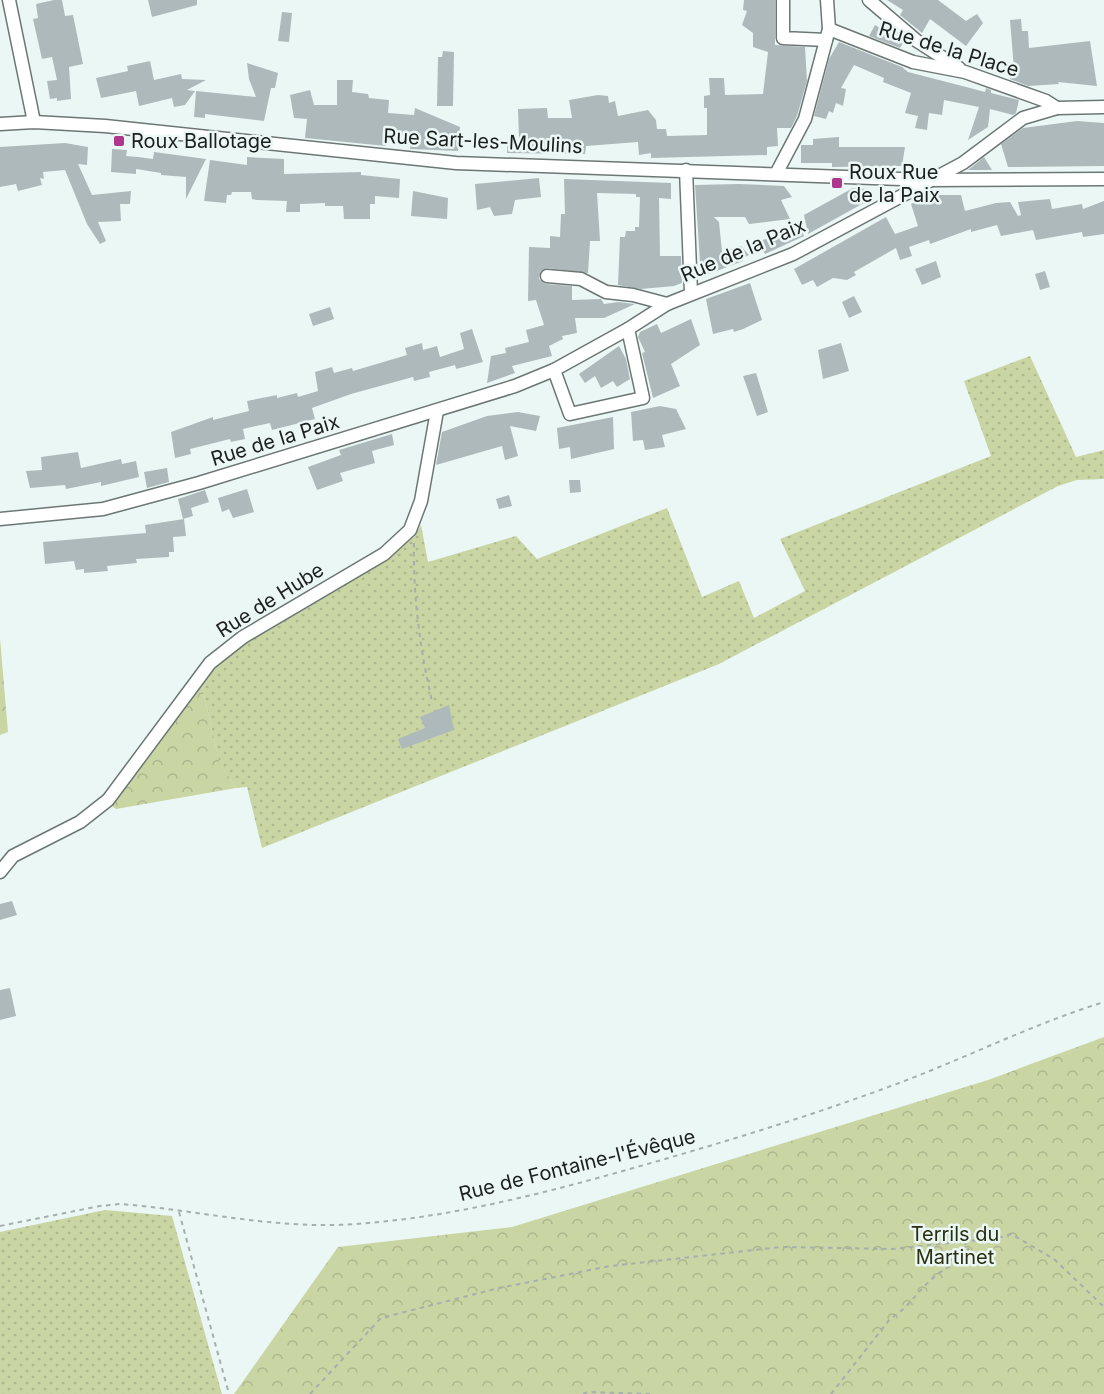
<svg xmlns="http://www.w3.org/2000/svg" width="1104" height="1394" viewBox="0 0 1104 1394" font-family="Inter,sans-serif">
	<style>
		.grass { fill: url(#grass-dots) }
		.forest { fill: url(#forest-crowns) }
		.building { fill: #aeb9bb }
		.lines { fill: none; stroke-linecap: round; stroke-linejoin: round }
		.minor-casing { stroke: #6c7774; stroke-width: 15 }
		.path { stroke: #a5afad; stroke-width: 2; stroke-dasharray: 4.5 4.5; stroke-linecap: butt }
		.minor { stroke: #fff; stroke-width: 12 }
		.poi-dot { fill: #ae378d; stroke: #ebf7f5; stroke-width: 2 }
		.labels { text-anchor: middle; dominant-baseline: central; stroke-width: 5; stroke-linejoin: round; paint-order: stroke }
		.street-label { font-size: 20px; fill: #1b1f1e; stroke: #ebf7f5 }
		.poi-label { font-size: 20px; fill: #1b1f1e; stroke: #ebf7f5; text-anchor: start }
		.park-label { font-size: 20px; fill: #2a2f10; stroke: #ebf7f5 }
	</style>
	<defs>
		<pattern id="grass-dots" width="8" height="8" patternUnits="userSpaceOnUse" patternTransform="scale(1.5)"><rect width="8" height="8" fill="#cad5a4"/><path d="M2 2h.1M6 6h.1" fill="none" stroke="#adb68d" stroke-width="1.8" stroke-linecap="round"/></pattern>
		<pattern id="forest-crowns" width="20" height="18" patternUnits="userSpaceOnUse" patternTransform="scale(1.5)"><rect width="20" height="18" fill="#cad5a4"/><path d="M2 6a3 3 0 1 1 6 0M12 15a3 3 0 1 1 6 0" fill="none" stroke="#adb68d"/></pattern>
	</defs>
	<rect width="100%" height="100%" fill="#ebf7f5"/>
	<g class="grass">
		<path d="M1030 356 1076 457 1104 450V479L1077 480 1058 486 719 664 262 848 247 787 236 788 219 762 201 681 230 650 414 537 421 525 428 562 516 536 537 559 667 508 702 597 739 581 754 618 805 591 780 539 991 456 964 381Z"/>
		<path d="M105 1210 172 1216 222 1394H0V1232Z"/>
	</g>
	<g class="forest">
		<path d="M0 638 8 732 0 735Z"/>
		<path d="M201 681 219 761 236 788 116 809 109 804Z"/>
		<path d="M1104 1037V1394H234L338 1247 512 1227 988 1080Z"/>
	</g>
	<g class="building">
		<path d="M54 0H62L65 16 73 15 83 64 69 67 71 99 57 101V98L50 99 47 81 57 80 52 57 42 59 33 19 38 18 36 4Z"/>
		<path d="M148 0H197V5L152 17Z"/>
		<path d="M744 0H775V45L805 47 807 81 797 116 791 128H777L778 146 767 147V155L651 158V153L639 155 638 142 586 146 585 154 507 153V140H519L518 109 547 108 548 118H572L569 100 598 95 608 96 609 103 615 101 618 116 648 110 656 120 657 129H666L667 136 707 135V108H704V96L710 95 709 78H724L725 95 763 94 768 52 753 47V33L742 25 747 11 743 10Z"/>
		<path d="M887 0H938L966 21 977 14 983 23 966 46 930 19 922 33 900 15 903 10Z"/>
		<path d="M282 12 292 13 289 42 278 41Z"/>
		<path d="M1021 19 1022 31H1028L1029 48 1090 41 1097 86 1058 82 1059 84 1028 86 1010 79 1009 62 1014 69 1010 20Z"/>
		<path d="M875 25 888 33 890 29 904 41 900 48 869 36Z"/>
		<path d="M839 42 902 67 908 72 970 88 985 92 986 88 991 90V93L1019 100 1016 113 1013 115 990 109 988 127 968 140 979 107 944 100 942 115 929 113 927 130 915 128 918 116 905 113 911 93 883 82 884 78 854 65 841 88 846 89 843 106 836 103 833 113 829 111 826 119 814 116 829 59Z"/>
		<path d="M443 51 454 52 453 106H437L438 57H442Z"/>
		<path d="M150 61 154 80 181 74 182 79 206 80 187 90 195 91 185 105 174 107 172 98 139 106 136 91 101 98 96 78 128 71 127 66Z"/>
		<path d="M247 63 278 73 275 88H271L264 121 205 114V118L194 117 196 91 256 97 249 79Z"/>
		<path d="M337 80H353L352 92 368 94 369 98 389 100 388 113 414 115 415 108 460 127 458 151 410 149 411 136 387 134 386 146 305 138 307 119 294 118 290 95 310 90 314 105H337Z"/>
		<path d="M1077 121 1104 123V166L1008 167 1001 144 1023 128Z"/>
		<path d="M839 137V147H905L902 166 832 167V163H801V145H813V139Z"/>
		<path d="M65 143 88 147 87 165 78 164 92 195 131 191 130 204H120L121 221 98 222 106 241 100 244 87 224 65 170 43 172 44 179 40 178 42 185 18 191 16 184 0 187V147Z"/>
		<path d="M112 149 127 150 126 156 138 157 153 159 154 152 206 159 186 199V177L161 175V173L136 169V174L111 172Z"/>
		<path d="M247 157 284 159V174L361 172V175L400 179 399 198 375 196V204H370V219H344L343 206H325V203L300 204V212H286L287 201 257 200 252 199 251 192H232L231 195H227L226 203 204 201 210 160 247 165Z"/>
		<path d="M984 157 992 170H968Z"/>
		<path d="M539 178 541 197 515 200 512 214 494 216 490 207 477 210 475 184Z"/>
		<path d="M564 179 671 183V199L659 198 660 256H681L682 283 674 286 641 289 618 285 620 237H625L626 231H635V227H639L640 197H636V194L597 193 600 241H590L588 273 547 268 540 272 539 279 546 284 572 286V300L601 299 604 304 618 302 635 304 604 318H575L577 333 562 336 563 339 549 346 552 356 512 366 515 373 487 383 491 356 506 353 505 348 529 342 526 330 544 325 536 300 528 301 529 247 550 248V236L560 237 561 214H565Z"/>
		<path d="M739 184 784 186 792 197 781 200 790 219 749 224 745 217H714L719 222 722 252 741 246 749 255 742 258 743 261 701 277 695 185Z"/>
		<path d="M853 188 868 189 872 192 871 199 808 234 804 215Z"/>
		<path d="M413 191 448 198 447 219 411 216Z"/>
		<path d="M927 195H961L965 211 996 203 1010 202 1018 216 1021 215 1018 202 1050 199 1052 209 1082 204 1083 209 1104 201V234L1083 237 1082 232 1036 240 1033 230 1001 236 997 225 971 232V229L930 244 929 240 909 247 912 256 900 260 896 248 854 272 856 275 847 280 833 278 817 287 813 280 802 285 794 269 886 217 895 234 918 226 911 204Z"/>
		<path d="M802 231 804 236 765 254 758 241Z"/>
		<path d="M936 261 941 277 922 285 915 269Z"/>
		<path d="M1045 271 1050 287 1040 290 1035 274Z"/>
		<path d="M750 283 762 320 743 329 734 332 733 329 713 334 706 299Z"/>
		<path d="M854 296 862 312 849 318 842 302Z"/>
		<path d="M330 307 334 319 313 326 309 314Z"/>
		<path d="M691 319 700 345 671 364 680 386 653 398 642 353 645 352 638 337 640 332 657 324 661 333Z"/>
		<path d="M472 329 483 362 456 369 455 365 429 372 430 377 414 381 413 377 351 394 312 408 315 419 272 430 270 423 243 429 245 439 231 442 230 439 190 449 191 454 175 458 171 432 213 417V420L249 411 247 401 277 395V398L297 393 298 397 318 391 315 372 332 367 334 373 352 368 353 371 407 355 405 348 422 343 423 350 437 346 440 357 464 349 460 333Z"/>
		<path d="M841 343 849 371 823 379 818 350Z"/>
		<path d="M619 346 626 359 630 379 617 387 613 381 601 388 595 376 585 383 579 374Z"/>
		<path d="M756 373 768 412 757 416 743 376Z"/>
		<path d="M660 406 676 409 686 429 662 435 665 447 645 450 643 440 633 441 631 412Z"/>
		<path d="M518 412 540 416 536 431 510 426 518 456 505 460 502 446 436 465 442 432 487 416Z"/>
		<path d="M613 417 614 449 571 459 570 447 559 449 557 428Z"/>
		<path d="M392 434 394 445 372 451 375 463 340 473 343 481 317 490 308 467 341 455 339 450Z"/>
		<path d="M78 452 81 468 121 459 122 464 136 461 139 477 101 486V482L66 489 65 485 30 488 26 471 42 470 41 457Z"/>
		<path d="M167 468 169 482 147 488 144 472Z"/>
		<path d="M569 480H580L581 492 570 493Z"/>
		<path d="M247 489 254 512 233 518 229 509 222 512 218 498Z"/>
		<path d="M205 490 209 502 191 508 193 516 183 519 178 499Z"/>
		<path d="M509 495 512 506 499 509 496 499Z"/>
		<path d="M184 519 186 536 173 537 174 552H169V557L136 559 137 563 107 566 108 571 84 573V569L76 570 74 561 45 564 43 542 146 533 145 525Z"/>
		<path d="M449 705 454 730 402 749 398 739 425 728 420 717Z"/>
		<path d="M12 901 17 915 0 920V904Z"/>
		<path d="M10 988 16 1016 0 1020V990Z"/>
	</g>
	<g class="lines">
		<g class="minor-casing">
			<g id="minor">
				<path d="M9 0 34 122"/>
				<path d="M783 0V38L826 40"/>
				<path d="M869 0 917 41 959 68"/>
				<path d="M829 29 913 62 965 72 1046 101 1057 108"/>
				<path d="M0 124 34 122 105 126 456 163 929 180 1104 179"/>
				<path d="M686 170 691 293"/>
				<path d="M776 174 805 119 829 29 827 0"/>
				<path d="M547 276 581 279 606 292 633 295 667 304"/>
				<path d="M554 370 570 414 643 398 628 329"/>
				<path d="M0 519 103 509 199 483 515 386 554 370 628 329 667 304 793 254 963 163 1023 118 1057 108 1104 107"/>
				<path d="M0 872 13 856 80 822 108 800 210 663 243 637 384 554 410 530 421 501 437 411"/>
			</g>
		</g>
		<g class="path">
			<path d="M414 543C413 597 420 649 432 701"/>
			<path d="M179 1212 229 1394"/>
			<path d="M0 1226 100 1206 120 1204C198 1210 277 1230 355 1224 460 1217 564 1188 665 1159 744 1136 822 1112 899 1083 968 1057 1033 1024 1104 1002"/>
			<path d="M310 1394 381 1318 499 1288 610 1266 781 1247 892 1249 998 1238 1011 1234 1054 1259 1104 1307"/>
			<path d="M583 1394 588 1392 650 1394"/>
			<path d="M831 1394 890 1319C910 1307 920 1287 938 1274 953 1262 959 1267 969 1248L962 1240"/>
		</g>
		<use href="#minor" class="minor"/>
	</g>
	<g class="poi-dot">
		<rect x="113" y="135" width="12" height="12" rx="3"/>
		<rect x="831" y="177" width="12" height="12" rx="3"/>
	</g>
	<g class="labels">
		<g class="street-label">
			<text transform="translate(949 49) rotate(17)">Rue de la Place</text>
			<text transform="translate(483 141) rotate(3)">Rue Sart-les-Moulins</text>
			<text transform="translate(743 250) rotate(-23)">Rue de la Paix</text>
			<text transform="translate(275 440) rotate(-17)">Rue de la Paix</text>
			<text transform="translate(270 600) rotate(-32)">Rue de Hube</text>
			<text transform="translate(577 1165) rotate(-14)">Rue de Fontaine-l'Évêque</text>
		</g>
		<g class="poi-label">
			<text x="131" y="141">Roux Ballotage</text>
			<text x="849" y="172">Roux Rue<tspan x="849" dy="23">de la Paix</tspan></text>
		</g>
		<g class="park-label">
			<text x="955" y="1234">Terrils du<tspan x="955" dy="23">Martinet</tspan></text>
		</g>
	</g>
</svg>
